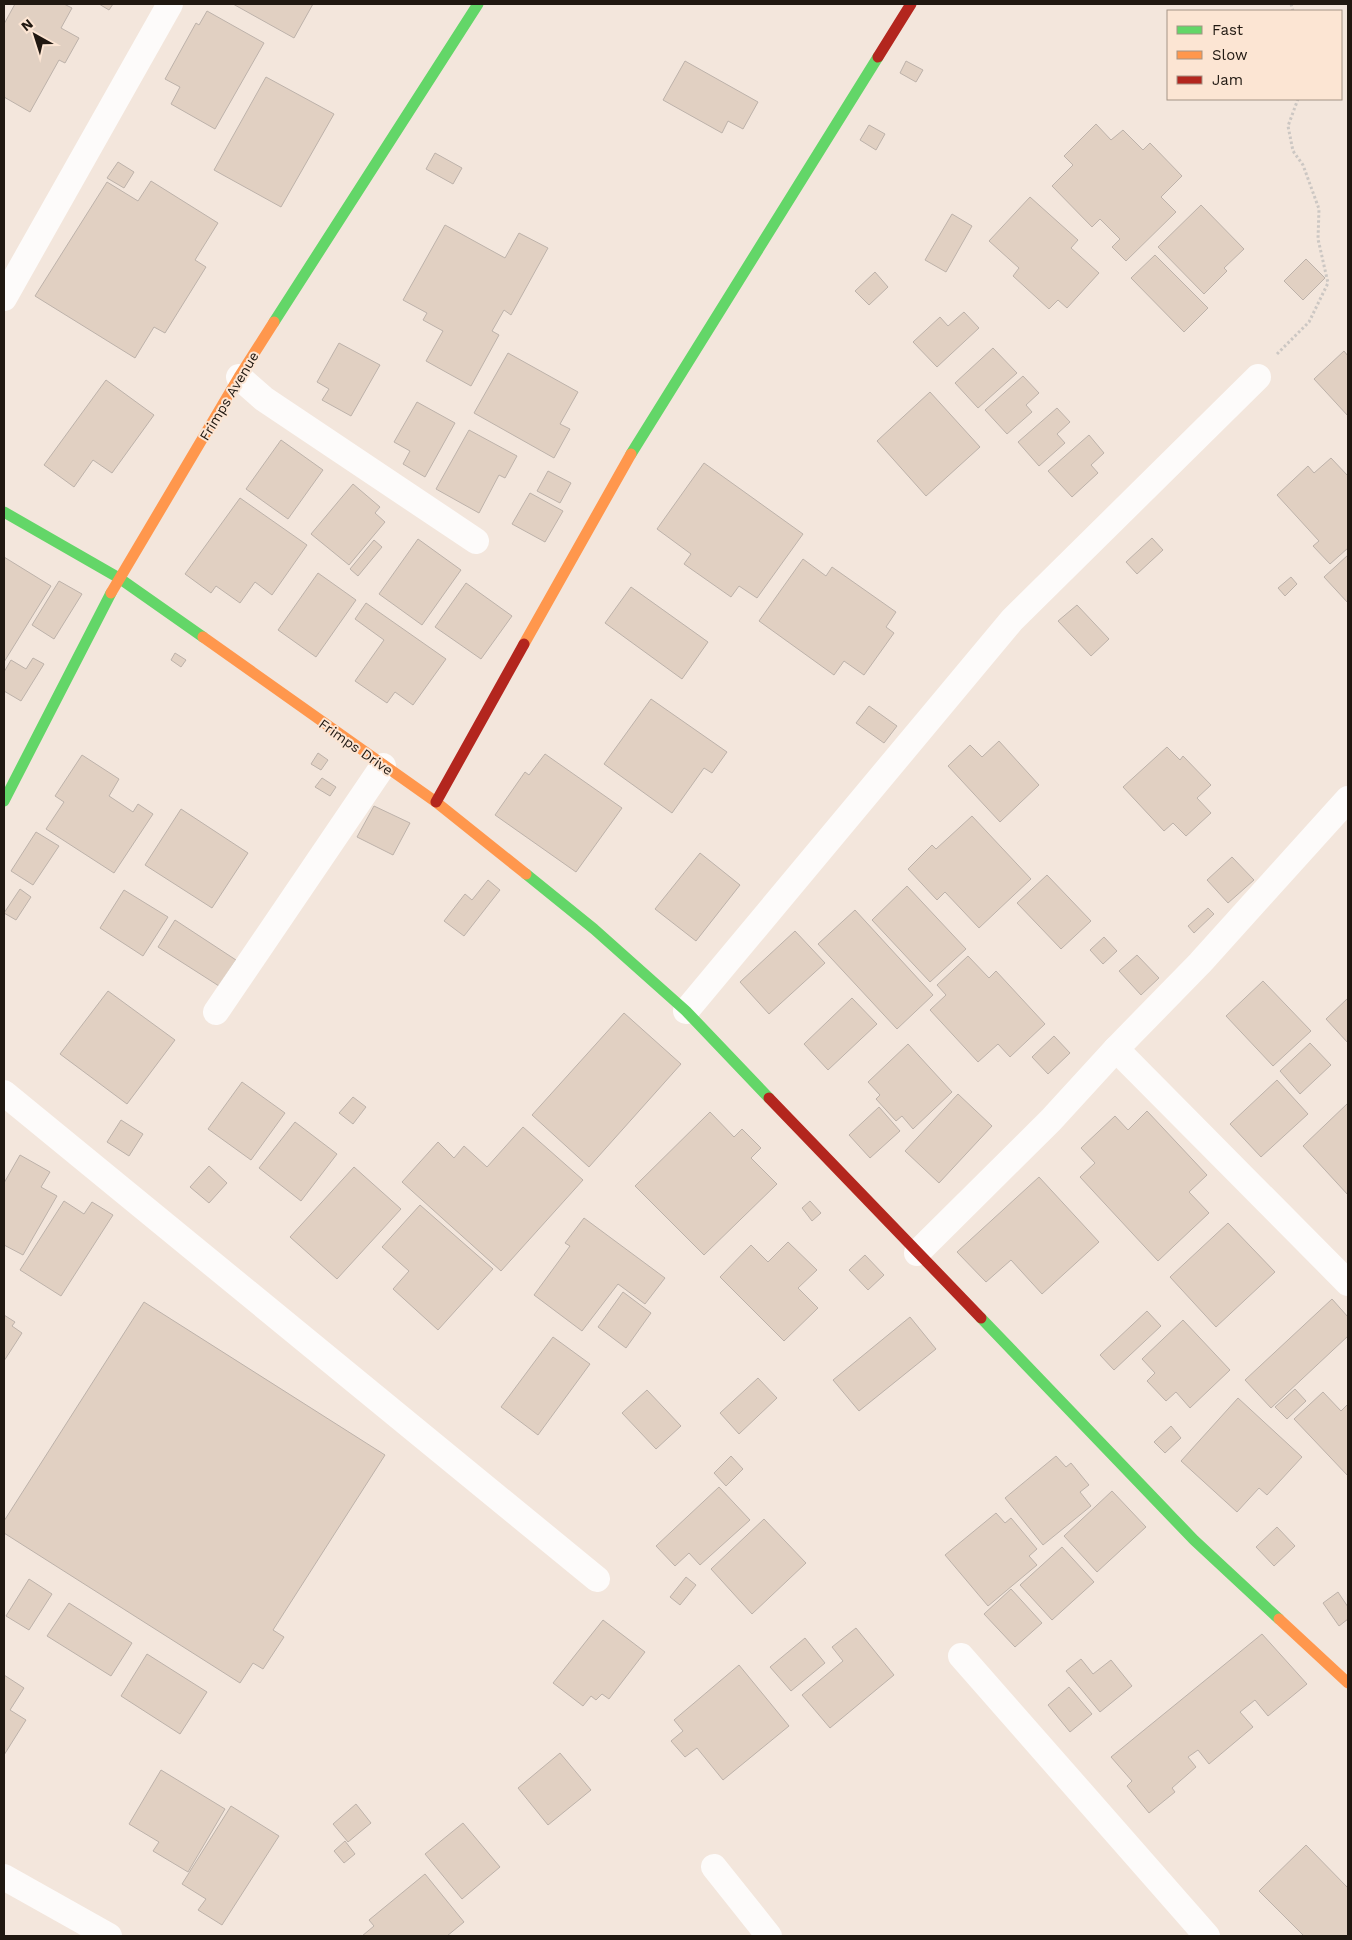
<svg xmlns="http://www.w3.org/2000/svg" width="1352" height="1940" viewBox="0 0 1352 1940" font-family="'Work Sans',sans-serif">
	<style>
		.building { fill: #e1d0c2; stroke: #bdb2aa }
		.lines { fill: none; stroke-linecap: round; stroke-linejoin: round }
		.path { stroke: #ccc7c3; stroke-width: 3; stroke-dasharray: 2.5 2.5; stroke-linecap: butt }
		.street { stroke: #fdfbfa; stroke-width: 26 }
		.fast { stroke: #63d668; stroke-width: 11 }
		.slow { stroke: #ff974d; stroke-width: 11 }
		.jam { stroke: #b3261e; stroke-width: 11 }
		.labels { text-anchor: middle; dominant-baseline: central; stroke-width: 4; stroke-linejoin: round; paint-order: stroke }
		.street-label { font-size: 14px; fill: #201811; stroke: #fce5d3 }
	</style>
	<rect width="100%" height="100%" fill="#f3e6dc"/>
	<g class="building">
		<path d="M15 4H64L72 8 61 28 79 38 65 63 59 60 30 112 4 97V24Z"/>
		<path d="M99 4H113L109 10Z"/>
		<path d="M233 4H313L294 38Z"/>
		<path d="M207 11 264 43 215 129 171 104 180 87 165 79 196 23 199 25Z"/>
		<path d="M685 61 758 102 743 129 728 121 722 133 663 100Z"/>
		<path d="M906 61 923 70 916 82 900 73Z"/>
		<path d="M266 77 334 114 281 207 214 170Z"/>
		<path d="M1096 124 1111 140 1123 130 1143 150 1150 143 1182 176 1161 197 1176 212 1126 261 1112 247 1120 239 1100 219 1092 227 1052 186 1073 165 1064 156Z"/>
		<path d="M869 125 885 134 876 150 860 140Z"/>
		<path d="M435 153 462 168 453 184 426 169Z"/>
		<path d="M118 162 134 172 124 188 107 178Z"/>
		<path d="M151 181 218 223 195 260 206 267 165 333 154 327 135 358 35 296 107 182 138 201Z"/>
		<path d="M1030 197 1078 240 1071 248 1099 273 1067 308 1058 300 1049 309 1013 276 1019 268 989 241Z"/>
		<path d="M1201 205 1244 249 1224 268 1227 271 1204 294 1158 247Z"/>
		<path d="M952 214 972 226 946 272 925 260Z"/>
		<path d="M445 225 505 258 519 233 548 248 511 315 504 310 492 331 499 335 471 386 426 361 443 331 423 320 427 313 403 300Z"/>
		<path d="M1155 255 1208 308 1184 332 1131 278Z"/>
		<path d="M1306 259 1325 278 1303 300 1284 281Z"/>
		<path d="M875 272 888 287 869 305 855 291Z"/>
		<path d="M964 312 979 328 937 367 913 342 940 317 948 326Z"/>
		<path d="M339 343 380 365 351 416 322 400 329 389 317 382Z"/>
		<path d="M993 348 1017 373 978 408 955 383Z"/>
		<path d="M1344 351 1348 356V416L1314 379Z"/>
		<path d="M508 353 578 392 560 424 570 429 554 458 474 413Z"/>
		<path d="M1023 376 1039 393 1026 405 1032 412 1007 434 985 410Z"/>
		<path d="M106 380 154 415 112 473 93 460 74 487 44 465Z"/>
		<path d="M930 392 980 447 926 496 877 441Z"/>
		<path d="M417 402 455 423 425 477 403 464 410 451 394 442Z"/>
		<path d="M1057 408 1070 422 1057 434 1065 443 1039 466 1018 442Z"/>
		<path d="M469 430 517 456 505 478 499 475 479 513 436 489Z"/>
		<path d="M1089 435 1104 453 1091 465 1098 473 1072 497 1048 471Z"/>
		<path d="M281 440 323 470 288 519 246 489Z"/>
		<path d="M1331 458 1348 476V548L1330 564 1313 546 1319 541 1277 495 1308 466 1314 473Z"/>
		<path d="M704 463 803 534 757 598 739 586 731 597 684 564 691 554 657 529Z"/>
		<path d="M548 471 571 483 560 503 537 491Z"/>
		<path d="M353 484 380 507 375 513 385 522 349 565 311 534Z"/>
		<path d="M530 493 563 511 545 542 512 524Z"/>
		<path d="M240 498 307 545 272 595 255 582 240 603 216 586 211 593 185 574Z"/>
		<path d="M1152 538 1163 550 1137 574 1126 562Z"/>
		<path d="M418 539 461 570 422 625 379 594Z"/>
		<path d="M374 540 382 547 358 576 350 569Z"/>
		<path d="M1348 555V603L1324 577Z"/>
		<path d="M4 557 51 586 4 662Z"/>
		<path d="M803 559 826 576 832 567 896 612 886 627 894 633 864 675 844 661 834 675 759 621Z"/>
		<path d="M318 573 356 600 316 657 278 630Z"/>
		<path d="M1291 577 1297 584 1285 596 1278 588Z"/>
		<path d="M59 581 82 594 54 639 32 625Z"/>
		<path d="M466 583 512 616 481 659 435 627Z"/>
		<path d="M631 587 708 642 682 679 605 623Z"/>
		<path d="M366 603 446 659 413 705 395 692 387 703 355 681 384 640 355 619Z"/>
		<path d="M1077 605 1109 639 1091 656 1058 621Z"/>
		<path d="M175 653 186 660 181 667 171 660Z"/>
		<path d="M33 658 44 664 21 701 4 691V672L11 660 26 669Z"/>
		<path d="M651 699 727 752 712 773 704 768 672 813 604 764Z"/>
		<path d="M869 706 897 726 884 743 856 723Z"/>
		<path d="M999 741 1039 785 1000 822 948 766 970 745 982 757Z"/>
		<path d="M1167 747 1180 760 1183 756 1211 785 1197 798 1211 813 1186 836 1173 823 1164 831 1123 787Z"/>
		<path d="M318 753 328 760 321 770 311 764Z"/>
		<path d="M545 754 622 808 576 872 495 815 525 772 529 775Z"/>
		<path d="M82 755 119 779 109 796 133 812 138 804 153 814 114 873 46 829 64 802 55 796Z"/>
		<path d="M322 778 336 787 330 796 315 787Z"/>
		<path d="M374 806 410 823 393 855 357 837Z"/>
		<path d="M181 809 248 853 212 908 145 865Z"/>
		<path d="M972 816 1031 879 979 928 945 892 937 900 908 869 932 845 936 849Z"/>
		<path d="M36 832 59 846 33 885 11 871Z"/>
		<path d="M700 853 740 885 696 941 655 909Z"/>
		<path d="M1232 857 1254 880 1228 903 1207 880Z"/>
		<path d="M1047 875 1091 921 1061 949 1017 903Z"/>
		<path d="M488 880 500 890 464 936 444 921 465 894 472 900Z"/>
		<path d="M907 886 966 949 930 982 872 920Z"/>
		<path d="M20 889 31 897 16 920 4 913Z"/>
		<path d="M124 890 168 917 143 956 100 928Z"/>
		<path d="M1208 908 1214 914 1194 933 1188 926Z"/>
		<path d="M855 910 933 995 897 1029 818 944Z"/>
		<path d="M175 920 236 960 219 986 158 947Z"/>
		<path d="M795 931 825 963 769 1014 740 982Z"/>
		<path d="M1104 937 1117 951 1103 964 1090 950Z"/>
		<path d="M1137 955 1159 978 1141 995 1119 971Z"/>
		<path d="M968 956 989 978 996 971 1045 1024 1010 1057 998 1044 978 1062 930 1010 946 995 937 985Z"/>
		<path d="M1263 981 1311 1031 1273 1066 1226 1016Z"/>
		<path d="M108 991 175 1040 127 1104 60 1054Z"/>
		<path d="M852 998 877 1024 828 1070 804 1044Z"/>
		<path d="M1348 998V1043L1326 1019Z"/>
		<path d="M624 1013 681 1064 589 1167 532 1115Z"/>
		<path d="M1054 1036 1070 1053 1048 1074 1032 1057Z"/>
		<path d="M1310 1043 1331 1065 1300 1094 1280 1071Z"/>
		<path d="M908 1044 952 1092 913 1129 902 1116 896 1121 876 1099 880 1095 868 1082Z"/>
		<path d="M1277 1080 1308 1114 1261 1157 1230 1124Z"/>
		<path d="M242 1082 285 1113 251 1160 208 1129Z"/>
		<path d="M958 1094 992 1126 939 1183 905 1151Z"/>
		<path d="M353 1097 366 1107 353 1124 339 1113Z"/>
		<path d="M1348 1103V1195L1303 1146Z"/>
		<path d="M879 1107 900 1131 870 1158 849 1135Z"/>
		<path d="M1147 1111 1207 1175 1189 1192 1209 1213 1158 1261 1080 1177 1095 1163 1081 1148 1115 1116 1128 1130Z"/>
		<path d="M710 1112 734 1137 742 1129 761 1148 751 1158 777 1184 704 1255 635 1186Z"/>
		<path d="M121 1120 143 1134 129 1156 107 1142Z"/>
		<path d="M295 1122 337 1154 301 1201 259 1168Z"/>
		<path d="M523 1127 583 1180 501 1271 402 1182 438 1142 454 1158 464 1146 487 1167Z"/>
		<path d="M20 1155 50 1172 41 1187 57 1196 23 1255 4 1245V1183Z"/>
		<path d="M209 1166 227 1183 209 1203 190 1187Z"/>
		<path d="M354 1167 401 1209 337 1279 290 1237Z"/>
		<path d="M1039 1177 1099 1242 1042 1294 1011 1260 986 1282 957 1252Z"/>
		<path d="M64 1201 84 1214 92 1202 113 1215 61 1296 20 1270Z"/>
		<path d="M810 1201 821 1213 812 1221 802 1208Z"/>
		<path d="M420 1205 493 1269 438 1330 393 1289 409 1271 382 1247Z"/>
		<path d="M584 1218 665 1278 645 1304 618 1284 582 1331 534 1295 570 1246 565 1243Z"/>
		<path d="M1228 1223 1275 1272 1216 1327 1170 1277Z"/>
		<path d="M788 1242 817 1270 798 1288 818 1308 784 1341 720 1277 751 1245 768 1262Z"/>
		<path d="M865 1255 884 1275 868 1290 849 1270Z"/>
		<path d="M623 1292 651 1313 626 1348 598 1327Z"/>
		<path d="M1332 1299 1348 1317V1336L1271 1408 1245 1380Z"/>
		<path d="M144 1302 385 1455 273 1630 284 1637 263 1669 253 1663 240 1683 4 1533V1521Z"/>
		<path d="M1147 1311 1161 1326 1114 1370 1100 1355Z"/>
		<path d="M4 1315 15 1322 12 1326 22 1333 4 1361Z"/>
		<path d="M910 1317 936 1349 859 1411 833 1380Z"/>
		<path d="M1183 1320 1230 1370 1190 1408 1176 1392 1166 1401 1147 1381 1155 1373 1142 1359Z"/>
		<path d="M553 1337 590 1364 538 1435 501 1407Z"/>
		<path d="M758 1378 777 1398 739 1434 720 1413Z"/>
		<path d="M1295 1389 1306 1401 1287 1419 1275 1407Z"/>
		<path d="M647 1390 681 1426 656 1449 622 1413Z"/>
		<path d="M1323 1392 1341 1411 1348 1404V1476L1294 1419Z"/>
		<path d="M1238 1398 1302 1457 1267 1495 1259 1488 1237 1512 1181 1461Z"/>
		<path d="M1171 1426 1181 1438 1165 1453 1154 1442Z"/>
		<path d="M731 1456 743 1469 726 1486 714 1473Z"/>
		<path d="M1056 1456 1066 1467 1071 1463 1089 1485 1080 1492 1091 1506 1043 1545 1005 1498Z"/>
		<path d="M719 1487 750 1520 700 1565 689 1553 675 1566 656 1546Z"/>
		<path d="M1112 1491 1146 1527 1097 1572 1064 1536Z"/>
		<path d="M996 1513 1005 1523 1011 1518 1037 1549 1029 1556 1037 1565 988 1606 945 1555Z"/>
		<path d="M764 1519 806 1563 752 1614 711 1569Z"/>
		<path d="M1277 1527 1295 1546 1274 1566 1256 1547Z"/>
		<path d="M1062 1547 1094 1582 1052 1620 1020 1585Z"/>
		<path d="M686 1577 696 1585 680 1605 670 1597Z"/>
		<path d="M29 1579 52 1594 29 1630 6 1616Z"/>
		<path d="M1011 1589 1042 1623 1015 1647 984 1614Z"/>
		<path d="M1338 1592 1348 1607V1619L1339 1626 1323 1603Z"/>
		<path d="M69 1603 132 1643 111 1676 47 1636Z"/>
		<path d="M603 1620 645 1652 609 1699 602 1694 596 1700 591 1696 583 1706 553 1683Z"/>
		<path d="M856 1628 894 1675 830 1728 802 1695 843 1661 832 1647Z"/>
		<path d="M1262 1634 1307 1684 1268 1716 1255 1700 1240 1712 1253 1727 1209 1764 1198 1750 1188 1757 1196 1767 1172 1788 1175 1792 1149 1813 1127 1786 1132 1781 1111 1757Z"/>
		<path d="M805 1638 825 1663 791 1691 770 1667Z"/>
		<path d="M147 1654 207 1692 180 1734 121 1696Z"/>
		<path d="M1081 1659 1093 1674 1111 1660 1132 1686 1100 1712 1066 1671Z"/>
		<path d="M739 1665 789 1726 723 1780 697 1748 685 1757 671 1741 683 1731 674 1720Z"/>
		<path d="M4 1675 24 1688 10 1710 26 1720 4 1755Z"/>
		<path d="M1069 1687 1092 1714 1070 1732 1048 1705Z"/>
		<path d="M560 1753 591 1790 548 1825 518 1788Z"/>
		<path d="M161 1770 225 1809 188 1872 153 1851 159 1842 129 1824Z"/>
		<path d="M356 1804 371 1823 348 1842 333 1824Z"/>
		<path d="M231 1806 279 1836 222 1925 198 1910 206 1899 182 1884Z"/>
		<path d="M463 1823 500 1867 462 1899 425 1854Z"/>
		<path d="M345 1841 355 1854 344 1863 334 1851Z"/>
		<path d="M1306 1845 1348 1888V1936H1304L1259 1891Z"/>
		<path d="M425 1874 464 1922 447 1936H362L374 1926 369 1920Z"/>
	</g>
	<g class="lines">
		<g class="path">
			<path d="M1291 4 1293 11"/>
			<path d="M1277 354 1309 322 1328 283 1318 239 1319 209 1303 165 1293 151 1288 126 1298 99"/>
		</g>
		<g class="street">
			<path d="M4 298 170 4"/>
			<path d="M239 377 264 399 476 541"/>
			<path d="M686 1011 1012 620 1258 377"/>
			<path d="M216 1012 383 766"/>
			<path d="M1116 1049 1348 1283"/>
			<path d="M4 1093 597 1579"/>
			<path d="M917 1253 1051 1120 1116 1049 1200 963 1348 799"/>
			<path d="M961 1656 1207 1936"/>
			<path d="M714 1867 769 1936"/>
			<path d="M4 1877 109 1936"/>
		</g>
		<g class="fast">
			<path d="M274 322 478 4"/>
			<path d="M631 454 878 57"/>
			<path d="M4 512 119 578 203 637"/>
			<path d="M4 801 111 593"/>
			<path d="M526 874 594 929 686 1011 769 1098"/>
			<path d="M981 1318 1194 1540 1279 1619"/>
		</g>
		<g class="slow">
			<path d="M111 593 239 377 274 322"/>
			<path d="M203 637 436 802 526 874"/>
			<path d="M524 644 631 454"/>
			<path d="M1279 1619 1348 1683"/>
		</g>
		<g class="jam">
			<path d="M878 57 911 4"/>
			<path d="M436 802 524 644"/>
			<path d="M769 1098 981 1318"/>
		</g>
	</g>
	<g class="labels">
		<g class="street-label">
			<text transform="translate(229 396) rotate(-59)">Frimps Avenue</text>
			<text transform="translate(356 747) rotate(35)">Frimps Drive</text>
		</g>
	</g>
	<rect width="1352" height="1940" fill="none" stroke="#201811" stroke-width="10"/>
	<rect x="1167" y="10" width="175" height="90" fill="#fce5d3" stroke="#a49385"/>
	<rect x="1177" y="26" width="25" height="8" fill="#63d668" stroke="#a49385"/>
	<text x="1212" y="35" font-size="15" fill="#201811">Fast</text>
	<rect x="1177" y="51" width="25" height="8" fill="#ff974d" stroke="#a49385"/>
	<text x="1212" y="60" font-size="15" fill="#201811">Slow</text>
	<rect x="1177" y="76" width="25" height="8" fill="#b3261e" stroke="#a49385"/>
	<text x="1212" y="85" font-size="15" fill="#201811">Jam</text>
	<g transform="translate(35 35) rotate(321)" stroke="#fce5d3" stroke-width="4" paint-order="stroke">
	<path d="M0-4L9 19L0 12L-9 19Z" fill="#201811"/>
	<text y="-8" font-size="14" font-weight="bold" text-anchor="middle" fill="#201811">N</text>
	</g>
</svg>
